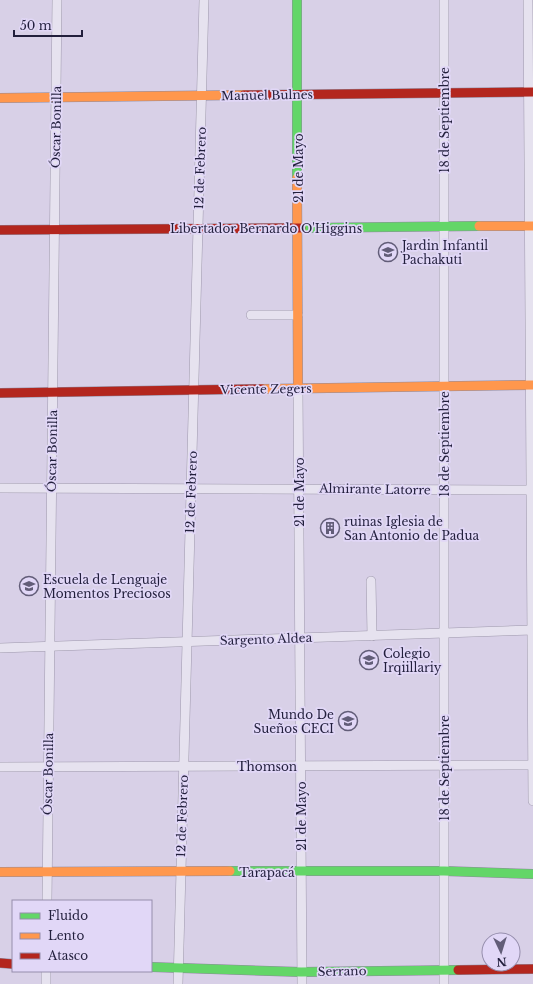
<svg xmlns="http://www.w3.org/2000/svg" width="533" height="984" viewBox="0 0 533 984" font-family="'Libre Baskerville',serif">
	<style>
		.lines { fill: none; stroke-linecap: round; stroke-linejoin: round }
		.street-casing { stroke: #9e98ac; stroke-width: 10 }
		.fast-casing { stroke: #8d889c; stroke-width: 10 }
		.slow-casing { stroke: #8d889c; stroke-width: 10 }
		.jam-casing { stroke: #8d889c; stroke-width: 10 }
		.street { stroke: #e6e2ef; stroke-width: 9 }
		.fast { stroke: #63d668; stroke-width: 9 }
		.slow { stroke: #ff974d; stroke-width: 9 }
		.jam { stroke: #b3261e; stroke-width: 9 }
		.labels { text-anchor: middle; dominant-baseline: central; stroke-width: 3.5; stroke-linejoin: round; paint-order: stroke }
		.street-label { font-size: 12px; fill: #221f3c; stroke: #e1d7f7 }
		.poi-label { font-size: 12px; fill: #221f3c; stroke: #e1d7f7; text-anchor: start }
	</style>
	<rect width="100%" height="100%" fill="#d8d0e7"/>
	<g class="lines">
		<g class="street-casing">
			<g id="street">
				<path d="M444 0V984"/>
				<path d="M528 0 533 801"/>
				<path d="M251 315H298"/>
				<path d="M298 388 302 984"/>
				<path d="M0 488 533 490"/>
				<path d="M371 581 372 636"/>
				<path d="M0 648 533 630"/>
				<path d="M0 767 533 765"/>
				<path d="M47 901 57 0"/>
				<path d="M46 984V971"/>
				<path d="M178 984 204 0"/>
			</g>
		</g>
		<g class="fast-casing">
			<g id="fast">
				<path d="M297 0V178"/>
				<path d="M301 228 479 226"/>
				<path d="M230 871H444L533 874"/>
				<path d="M151 967 301 972 458 970"/>
			</g>
		</g>
		<g class="slow-casing">
			<g id="slow">
				<path d="M0 98 244 95"/>
				<path d="M297 178 298 388"/>
				<path d="M479 226H533"/>
				<path d="M262 389 533 385"/>
				<path d="M0 872 230 871"/>
			</g>
		</g>
		<g class="jam-casing">
			<g id="jam">
				<path d="M244 95 533 92"/>
				<path d="M0 230 301 228"/>
				<path d="M0 393 262 389"/>
				<path d="M0 963 13 964"/>
				<path d="M458 970 533 969"/>
			</g>
		</g>
		<use href="#street" class="street"/>
		<use href="#fast" class="fast"/>
		<use href="#slow" class="slow"/>
		<use href="#jam" class="jam"/>
	</g>
	<defs>
		<g id="school-ring" transform="scale(1)"><circle r="9.5" fill="#e1d7f7" stroke="#625d78" stroke-width="1.5"/><path d="M0-5L7-2L0 1L-7-2ZM-4 1L0 2.5L4 1V4Q0 6-4 4Z" fill="#625d78"/></g>
		<g id="building-ring" transform="scale(1)"><circle r="9.5" fill="#e1d7f7" stroke="#625d78" stroke-width="1.5"/><path d="M-4-6H4V6H1V3H-1V6H-4ZM-2.5-4.3h1.7v1.8h-1.7ZM.8-4.3h1.7v1.8H.8ZM-2.5-1h1.7V.8h-1.7ZM.8-1h1.7V.8H.8Z" fill="#625d78"/></g>
	</defs>
	<g fill-rule="evenodd">
		<use href="#school-ring" x="388" y="252"/>
		<use href="#building-ring" x="330" y="528"/>
		<use href="#school-ring" x="29" y="586"/>
		<use href="#school-ring" x="369" y="660"/>
		<use href="#school-ring" x="348" y="721"/>
	</g>
	<g class="labels">
		<g class="street-label">
			<text transform="translate(267 95) rotate(-1)">Manuel Bulnes</text>
			<text transform="translate(444 120) rotate(-90)">18 de Septiembre</text>
			<text transform="translate(56 127) rotate(-89)">Óscar Bonilla</text>
			<text transform="translate(200 168) rotate(-88)">12 de Febrero</text>
			<text transform="translate(298 168) rotate(-90)">21 de Mayo</text>
			<text x="266" y="228">Libertador Bernardo O'Higgins</text>
			<text transform="translate(266 389) rotate(-1)">Vicente Zegers</text>
			<text transform="translate(444 444) rotate(-90)">18 de Septiembre</text>
			<text transform="translate(52 451) rotate(-89)">Óscar Bonilla</text>
			<text transform="translate(375 489) rotate(1)">Almirante Latorre</text>
			<text transform="translate(191 492) rotate(-88)">12 de Febrero</text>
			<text transform="translate(299 492) rotate(-90)">21 de Mayo</text>
			<text transform="translate(266 639) rotate(-2)">Sargento Aldea</text>
			<text x="267" y="766">Thomson</text>
			<text transform="translate(444 768) rotate(-90)">18 de Septiembre</text>
			<text transform="translate(48 774) rotate(-89)">Óscar Bonilla</text>
			<text transform="translate(182 816) rotate(-88)">12 de Febrero</text>
			<text transform="translate(301 816) rotate(-90)">21 de Mayo</text>
			<text x="267" y="872">Tarapacá</text>
			<text transform="translate(342 971) rotate(-1)">Serrano</text>
		</g>
		<g class="poi-label">
			<text x="402" y="245">Jardin Infantil<tspan x="402" dy="14">Pachakuti</tspan></text>
			<text x="344" y="521">ruinas Iglesia de<tspan x="344" dy="14">San Antonio de Padua</tspan></text>
			<text x="43" y="579">Escuela de Lenguaje<tspan x="43" dy="14">Momentos Preciosos</tspan></text>
			<text x="383" y="653">Colegio<tspan x="383" dy="14">Irqiillariy</tspan></text>
			<text x="334" y="714" text-anchor="end">Mundo De<tspan x="334" dy="14">Sueños CECI</tspan></text>
		</g>
	</g>
	<rect x="12" y="900" width="140" height="72" fill="#e1d7f7" stroke="#958dac"/>
	<rect x="20" y="913" width="20" height="6" fill="#63d668" stroke="#958dac"/>
	<text x="48" y="920" font-size="12" fill="#221f3c">Fluido</text>
	<rect x="20" y="933" width="20" height="6" fill="#ff974d" stroke="#958dac"/>
	<text x="48" y="940" font-size="12" fill="#221f3c">Lento</text>
	<rect x="20" y="953" width="20" height="6" fill="#b3261e" stroke="#958dac"/>
	<text x="48" y="960" font-size="12" fill="#221f3c">Atasco</text>
	<g transform="translate(501 952) rotate(176)"><circle r="19" fill="#e1d7f7" stroke="#958dac"/>
	<path d="M0-3L7 15L0 10L-7 15Z" fill="#625d78"/>
	<text y="-6" font-size="11" font-weight="bold" text-anchor="middle" fill="#221f3c">N</text>
	</g>
	<path d="M14 30v6h68v-6" fill="none" stroke="#221f3c" stroke-width="2"/>
	<text x="20" y="30" font-size="12" fill="#221f3c" stroke="#e1d7f7" stroke-width="3" paint-order="stroke">50 m</text>
</svg>
